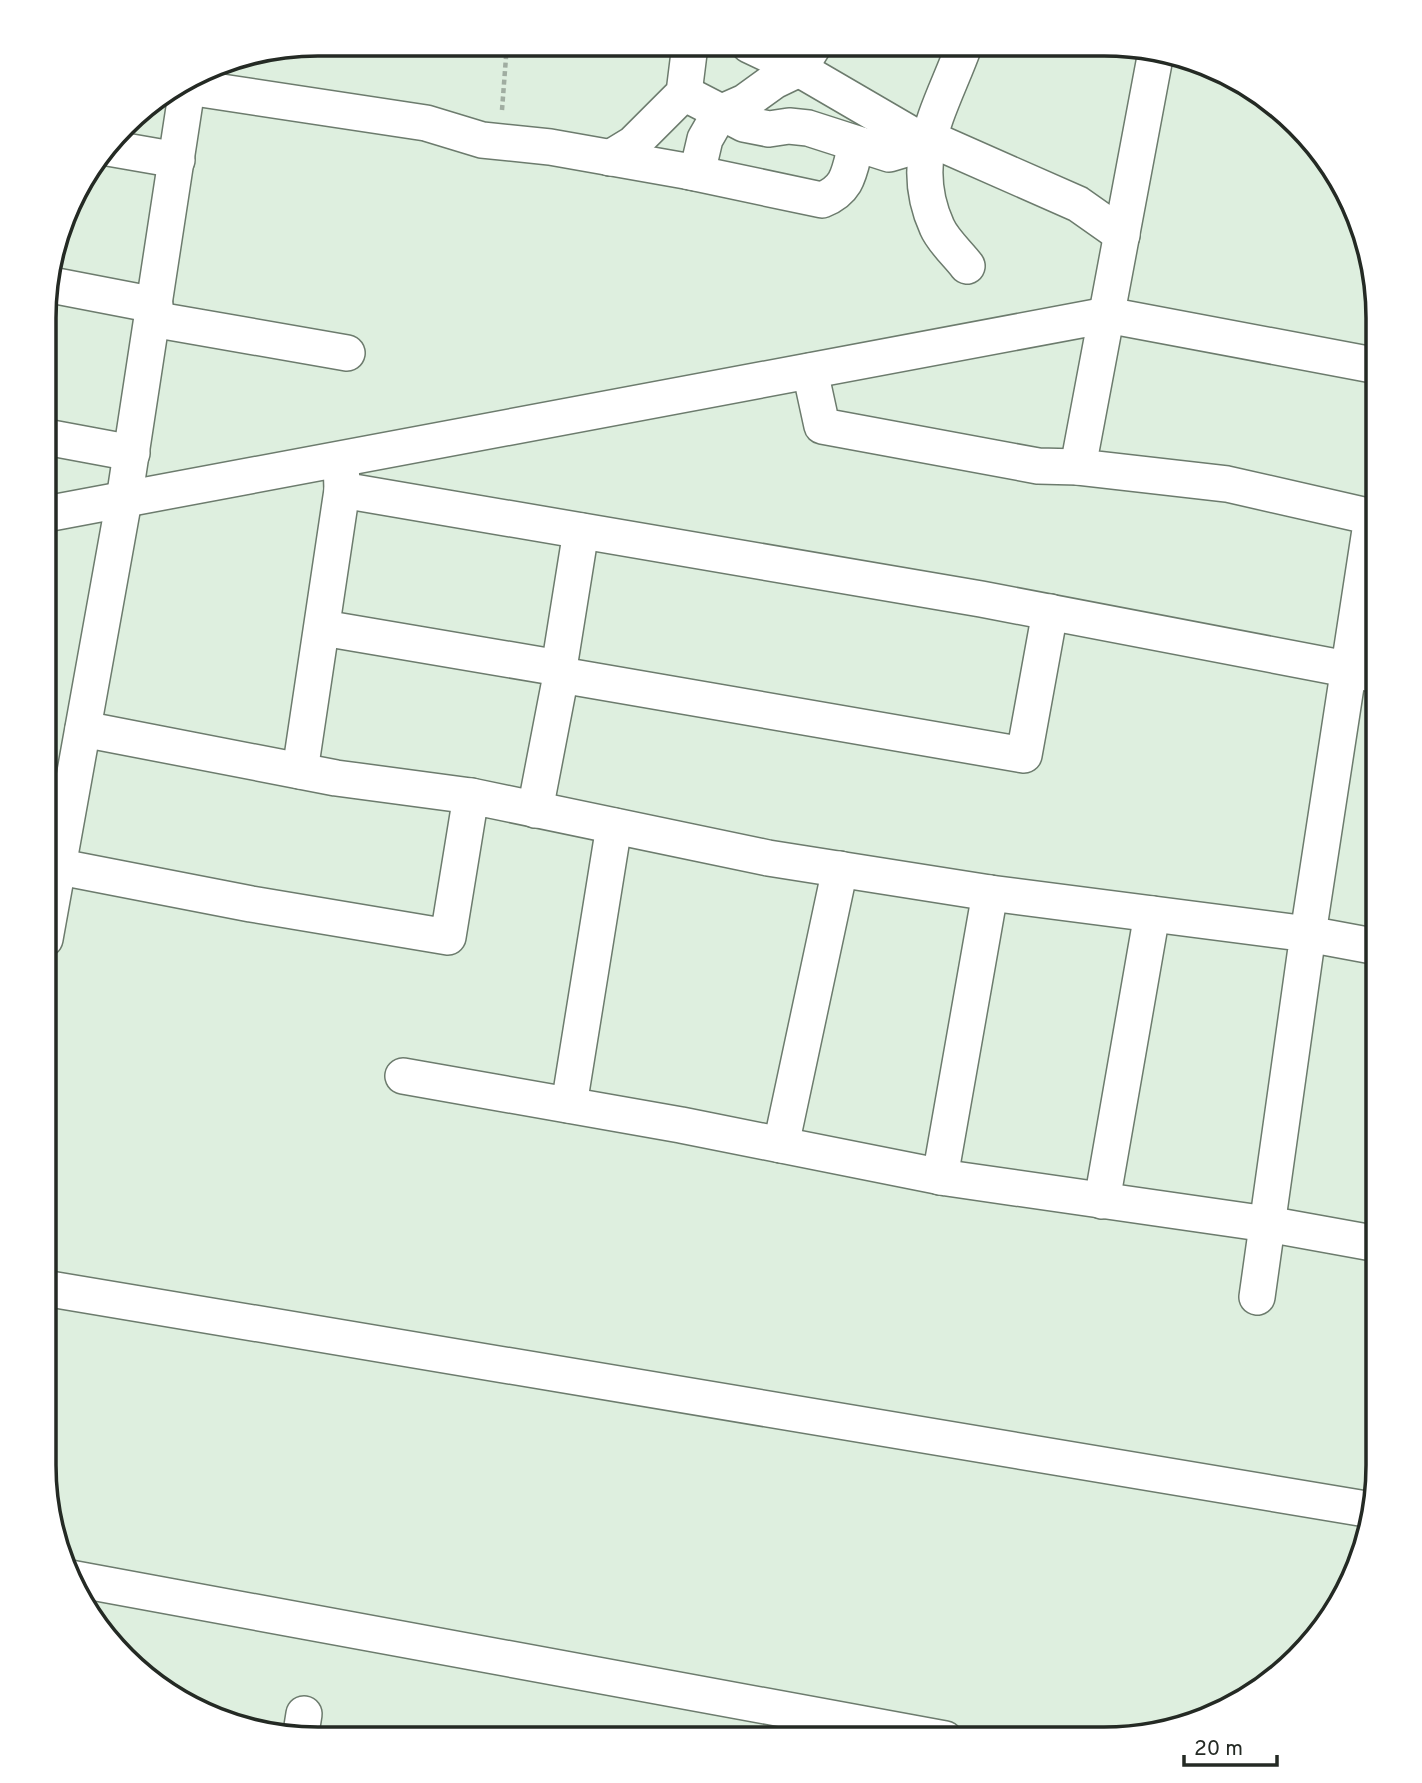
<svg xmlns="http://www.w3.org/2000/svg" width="1422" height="1783" viewBox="0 0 1422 1783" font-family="Overpass,sans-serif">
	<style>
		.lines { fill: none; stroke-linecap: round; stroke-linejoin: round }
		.minor-casing { stroke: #6c7b6d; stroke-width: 38 }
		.path { stroke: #a0ada1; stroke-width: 4.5; stroke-dasharray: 5 3.5; stroke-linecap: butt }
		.minor { stroke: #fff; stroke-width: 35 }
		.rim { fill: none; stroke: #242a24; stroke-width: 3.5 }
	</style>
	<rect width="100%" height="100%" fill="#deefdf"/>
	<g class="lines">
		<g class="minor-casing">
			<g id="minor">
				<path d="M749 45 799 69 926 143 942 144 1078 204 1122 235"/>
				<path d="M964 46C941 109 906 159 937 227 943 241 958 254 967 266"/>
				<path d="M1156 52 1078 467 1227 484 1372 517 1308 934 1378 947"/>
				<path d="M188 87 426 123 482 140 550 147 697 173 705 139 720 113 745 102 774 81 799 69 814 45"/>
				<path d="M684 93 744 124 769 129 789 126 808 128 889 154 926 143"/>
				<path d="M108 148 177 160"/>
				<path d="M610 158 633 144 684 93 690 45"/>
				<path d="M690 172 822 200C849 189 849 172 856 145"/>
				<path d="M46 284 155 305"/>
				<path d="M152 319 347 353"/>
				<path d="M810 371 822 426 1038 466 1078 467"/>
				<path d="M46 437 132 453"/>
				<path d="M341 460 342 490 981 599 1378 675"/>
				<path d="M46 514 1107 315 1378 366"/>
				<path d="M323 628 559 668 561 675 1024 755 1050 612"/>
				<path d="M559 668 581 531"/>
				<path d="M83 729 336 778 471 796"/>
				<path d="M300 771 342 490"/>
				<path d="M535 810 561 675"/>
				<path d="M45 864 251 904 448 937 471 796 768 858 990 893 1308 934 1257 1297"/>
				<path d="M45 939 124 500 188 82"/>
				<path d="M403 1076 681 1125 947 1178 1267 1224 1378 1244"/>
				<path d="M569 1105 614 826"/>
				<path d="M781 1145 840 869"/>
				<path d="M940 1177 990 893"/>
				<path d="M1102 1201 1152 914"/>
				<path d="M44 1288 1372 1510"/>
				<path d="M70 1578 945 1739"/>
				<path d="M300 1739 304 1714"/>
			</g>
		</g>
		<path class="path" d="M502 110 507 44"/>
		<use href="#minor" class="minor"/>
	</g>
	<path d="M0 0H1422V1783H0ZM318 56H1104A262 262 0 0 1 1366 318V1465A262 262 0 0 1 1104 1727H318A262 262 0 0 1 56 1465V318A262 262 0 0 1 318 56Z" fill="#fff" fill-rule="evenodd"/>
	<path class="rim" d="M318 56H1104A262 262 0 0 1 1366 318V1465A262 262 0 0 1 1104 1727H318A262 262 0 0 1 56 1465V318A262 262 0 0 1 318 56Z"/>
	<path d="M1184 1755v10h93v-10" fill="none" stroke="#242a24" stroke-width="3.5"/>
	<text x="1194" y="1755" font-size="21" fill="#242a24" stroke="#ffffff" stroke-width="5" paint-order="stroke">20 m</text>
</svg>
